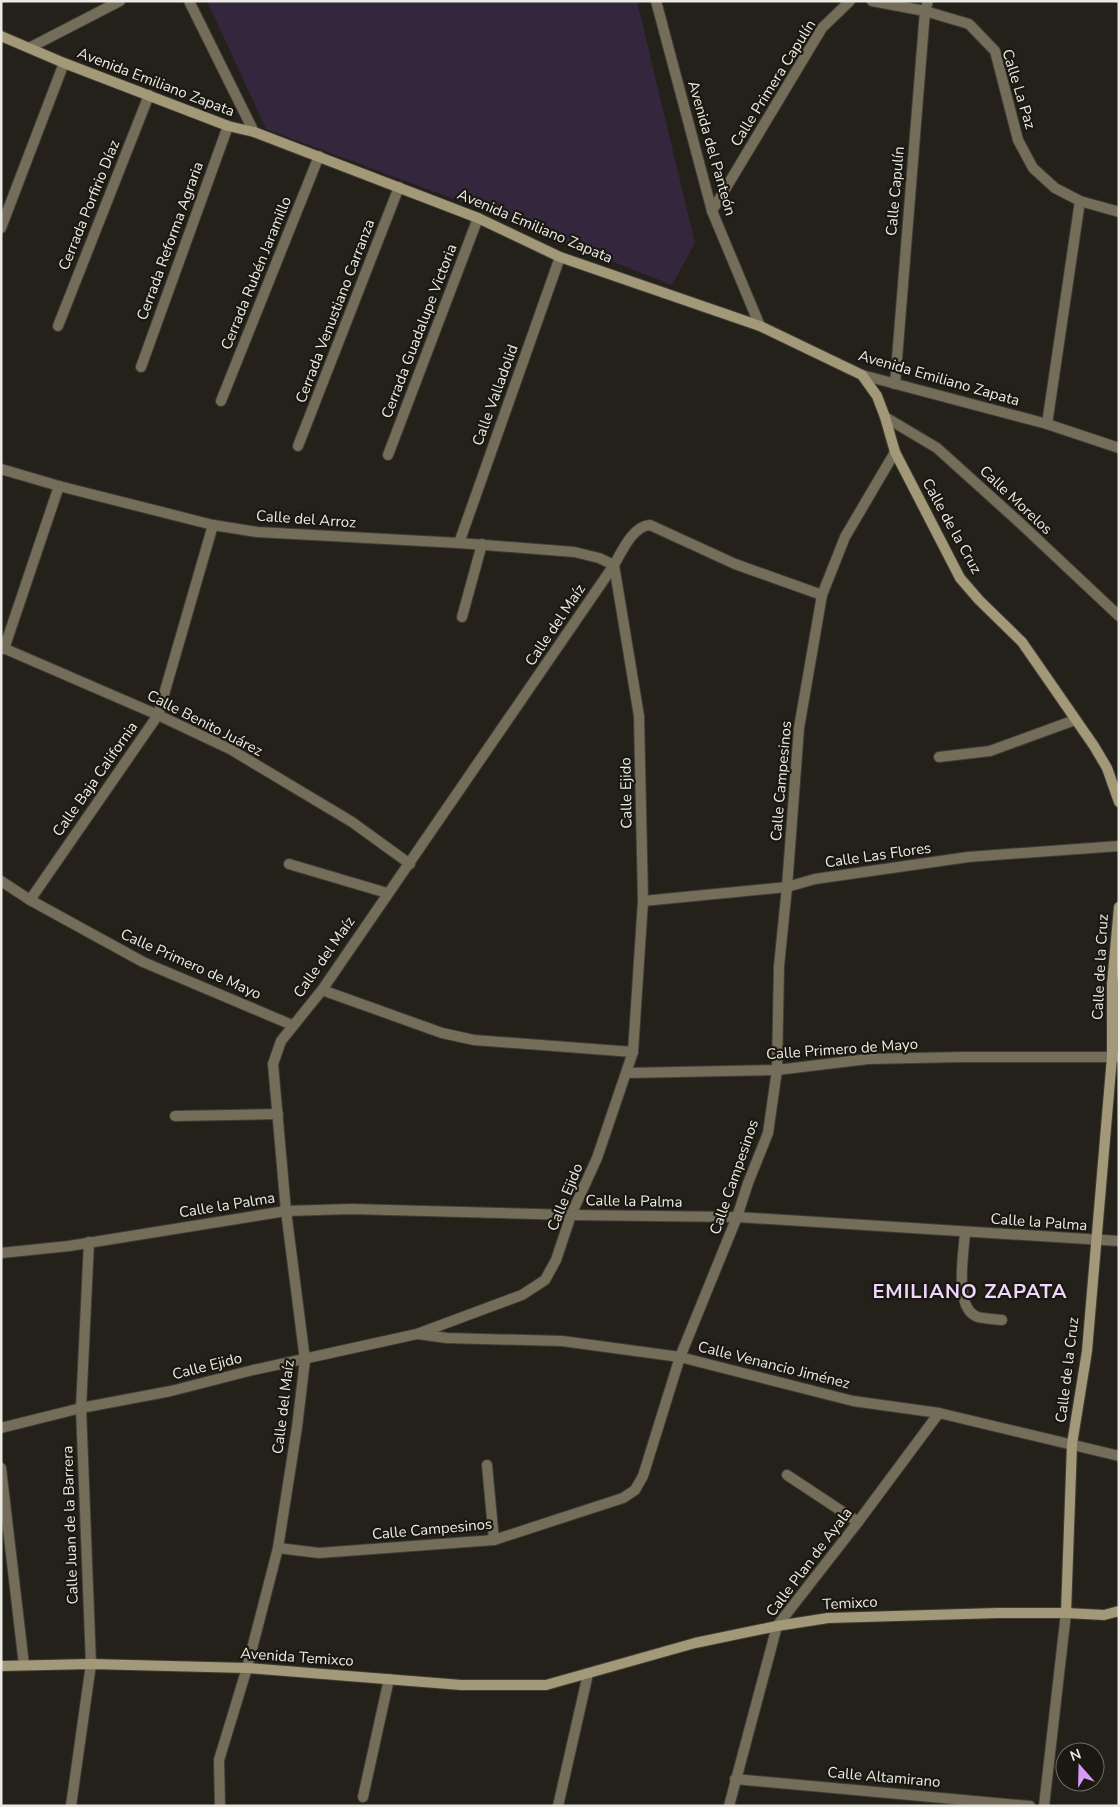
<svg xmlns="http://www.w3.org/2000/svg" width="1120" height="1807" viewBox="0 0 1120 1807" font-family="'Nunito Sans',sans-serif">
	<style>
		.green { fill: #34263c }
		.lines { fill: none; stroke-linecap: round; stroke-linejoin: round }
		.street-casing { stroke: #3f3d35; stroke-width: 12 }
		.secondary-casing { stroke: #3f3d35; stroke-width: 12 }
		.street { stroke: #736d59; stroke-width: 10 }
		.secondary { stroke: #a39978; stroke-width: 10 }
		.labels { text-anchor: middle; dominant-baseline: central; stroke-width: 4.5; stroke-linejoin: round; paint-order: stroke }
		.street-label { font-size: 15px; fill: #ebeae4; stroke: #1a1810 }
		.district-label { font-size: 20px; font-weight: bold; letter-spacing: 1px; fill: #efd6fd; stroke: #1a1810 }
	</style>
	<rect width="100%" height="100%" fill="#232119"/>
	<path class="green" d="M207 1H637L695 243 672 285 467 204 266 129Z"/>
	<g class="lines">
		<g class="street-casing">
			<g id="street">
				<path d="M189 1 254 132"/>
				<path d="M656 1 712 211 760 326"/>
				<path d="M872 1 925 11 969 24 995 51 1018 140 1033 168 1055 188 1080 201 1119 212"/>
				<path d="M29 48 120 1"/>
				<path d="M712 211 822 28 850 1"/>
				<path d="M1 228 64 63"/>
				<path d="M58 326 149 95"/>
				<path d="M141 367 228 126"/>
				<path d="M862 375 1047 424 1119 448"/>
				<path d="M895 384 925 11 928 1"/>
				<path d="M221 401 319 156"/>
				<path d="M885 417 937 448 1019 522 1119 616"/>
				<path d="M1047 424 1080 201"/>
				<path d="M298 446 399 187"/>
				<path d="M388 455 478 218"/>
				<path d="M1 469 59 486 213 525 257 532 459 543 574 552 599 558 614 565 639 716 643 901 633 1052 597 1158 571 1215 556 1260 545 1280 522 1295 417 1334 253 1370 171 1391 81 1408 1 1428"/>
				<path d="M459 543 560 257"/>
				<path d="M462 617 482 544"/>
				<path d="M1 647 158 715 230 749 352 822 410 864"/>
				<path d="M4 649 59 486"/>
				<path d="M939 757 990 751 1075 720"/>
				<path d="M289 864 387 893"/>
				<path d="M1 881 30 900 143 962 292 1025"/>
				<path d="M30 900 158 715 213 525"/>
				<path d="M643 901 787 887 815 879 968 857 1119 846"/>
				<path d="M322 990 442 1033 474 1040 633 1052"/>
				<path d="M627 1073 777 1070 868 1059 961 1057H1119"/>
				<path d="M175 1116 278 1114"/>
				<path d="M965 1232C964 1253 953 1309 978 1317 985 1319 994 1319 1002 1320"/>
				<path d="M1 1253 69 1246 286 1211 350 1209 571 1215 737 1217 1119 1241"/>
				<path d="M418 1334 447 1338 562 1341 680 1357 853 1401 939 1413 1119 1456"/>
				<path d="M487 1465 494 1540"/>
				<path d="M1 1468 24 1665"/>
				<path d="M787 1475 858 1522"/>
				<path d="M278 1548 319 1553 494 1540 623 1498 635 1490 643 1476 680 1357 737 1217 748 1183 768 1133 777 1070 779 966 787 887 799 728 822 595 845 537 895 452"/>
				<path d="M735 1779 1030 1806"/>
				<path d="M363 1797 389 1679"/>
				<path d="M71 1806 91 1664 81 1408 89 1242"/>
				<path d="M220 1806 219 1760 247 1668 278 1548 297 1427 305 1360 286 1211 273 1064 281 1041 322 990 614 565C622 551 633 526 650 525L735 564 822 595"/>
				<path d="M558 1806 588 1674"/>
				<path d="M729 1806 777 1626 858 1522 939 1413"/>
				<path d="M1044 1806 1066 1613"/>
			</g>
		</g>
		<g class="secondary-casing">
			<g id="secondary">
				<path d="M1 36 64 63 228 126 254 132 478 218 560 257 760 326 862 375 877 396 885 417 895 452 960 578 979 600 1022 642 1094 746 1107 768 1119 802"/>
				<path d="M1066 1613 1072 1444 1087 1351 1112 1057V984L1119 907"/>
				<path d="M1 1666 91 1664 247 1668 461 1685H546L695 1643 777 1626 828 1618 998 1613H1066L1104 1615 1119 1611"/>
			</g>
		</g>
		<use href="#street" class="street"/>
		<use href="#secondary" class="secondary"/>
	</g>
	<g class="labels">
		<g class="street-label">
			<text transform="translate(156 82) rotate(21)">Avenida Emiliano Zapata</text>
			<text transform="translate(773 83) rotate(-58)">Calle Primera Capulín</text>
			<text transform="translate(1019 89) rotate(73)">Calle La Paz</text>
			<text transform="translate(712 148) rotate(74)">Avenida del Panteón</text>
			<text transform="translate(895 191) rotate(-85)">Calle Capulín</text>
			<text transform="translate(89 205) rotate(-68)">Cerrada Porfirio Díaz</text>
			<text transform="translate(535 226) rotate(23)">Avenida Emiliano Zapata</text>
			<text transform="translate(170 241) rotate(-70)">Cerrada Reforma Agraria</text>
			<text transform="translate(256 273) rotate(-68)">Cerrada Rubén Jaramillo</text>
			<text transform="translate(335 311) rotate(-69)">Cerrada Venustiano Carranza</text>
			<text transform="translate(419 331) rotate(-69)">Cerrada Guadalupe Victoria</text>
			<text transform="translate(939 378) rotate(16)">Avenida Emiliano Zapata</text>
			<text transform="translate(495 395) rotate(-70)">Calle Valladolid</text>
			<text transform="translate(1016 500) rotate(43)">Calle Morelos</text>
			<text transform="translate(306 519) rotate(4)">Calle del Arroz</text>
			<text transform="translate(952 526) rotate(61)">Calle de la Cruz</text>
			<text transform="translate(555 625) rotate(-56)">Calle del Maíz</text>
			<text transform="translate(205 723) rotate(27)">Calle Benito Juárez</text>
			<text transform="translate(95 779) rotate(-55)">Calle Baja California</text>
			<text transform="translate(781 781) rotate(-85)">Calle Campesinos</text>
			<text transform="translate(626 793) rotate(-91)">Calle Ejido</text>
			<text transform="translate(878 855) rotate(-8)">Calle Las Flores</text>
			<text transform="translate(324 957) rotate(-55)">Calle del Maíz</text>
			<text transform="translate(191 964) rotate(24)">Calle Primero de Mayo</text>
			<text transform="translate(1100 967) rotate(-87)">Calle de la Cruz</text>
			<text transform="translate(842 1049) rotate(-4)">Calle Primero de Mayo</text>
			<text transform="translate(734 1177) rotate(-71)">Calle Campesinos</text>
			<text transform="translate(565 1197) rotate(-68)">Calle Ejido</text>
			<text transform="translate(634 1201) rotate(1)">Calle la Palma</text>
			<text transform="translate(227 1205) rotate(-9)">Calle la Palma</text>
			<text transform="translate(1039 1222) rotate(4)">Calle la Palma</text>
			<text transform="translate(774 1365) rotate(14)">Calle Venancio Jiménez</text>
			<text transform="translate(207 1366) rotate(-14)">Calle Ejido</text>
			<text transform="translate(1067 1370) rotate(-83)">Calle de la Cruz</text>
			<text transform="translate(283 1407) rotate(-83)">Calle del Maíz</text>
			<text transform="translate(70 1525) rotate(-92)">Calle Juan de la Barrera</text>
			<text transform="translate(432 1529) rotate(-5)">Calle Campesinos</text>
			<text transform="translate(809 1562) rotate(-53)">Calle Plan de Ayala</text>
			<text transform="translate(850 1603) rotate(-3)">Temixco</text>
			<text transform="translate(297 1657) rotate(4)">Avenida Temixco</text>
			<text transform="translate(884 1777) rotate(5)">Calle Altamirano</text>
		</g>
		<g class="district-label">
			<text x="970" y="1291">EMILIANO ZAPATA</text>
		</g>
	</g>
	<rect width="1120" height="1807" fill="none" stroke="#ebeae4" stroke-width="5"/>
	<g transform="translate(1080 1767) rotate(340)"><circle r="24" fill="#1a1810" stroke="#6e6c65"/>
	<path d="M0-4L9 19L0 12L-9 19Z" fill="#d89af8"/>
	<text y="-8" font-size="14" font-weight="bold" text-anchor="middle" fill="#ebeae4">N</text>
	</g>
</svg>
